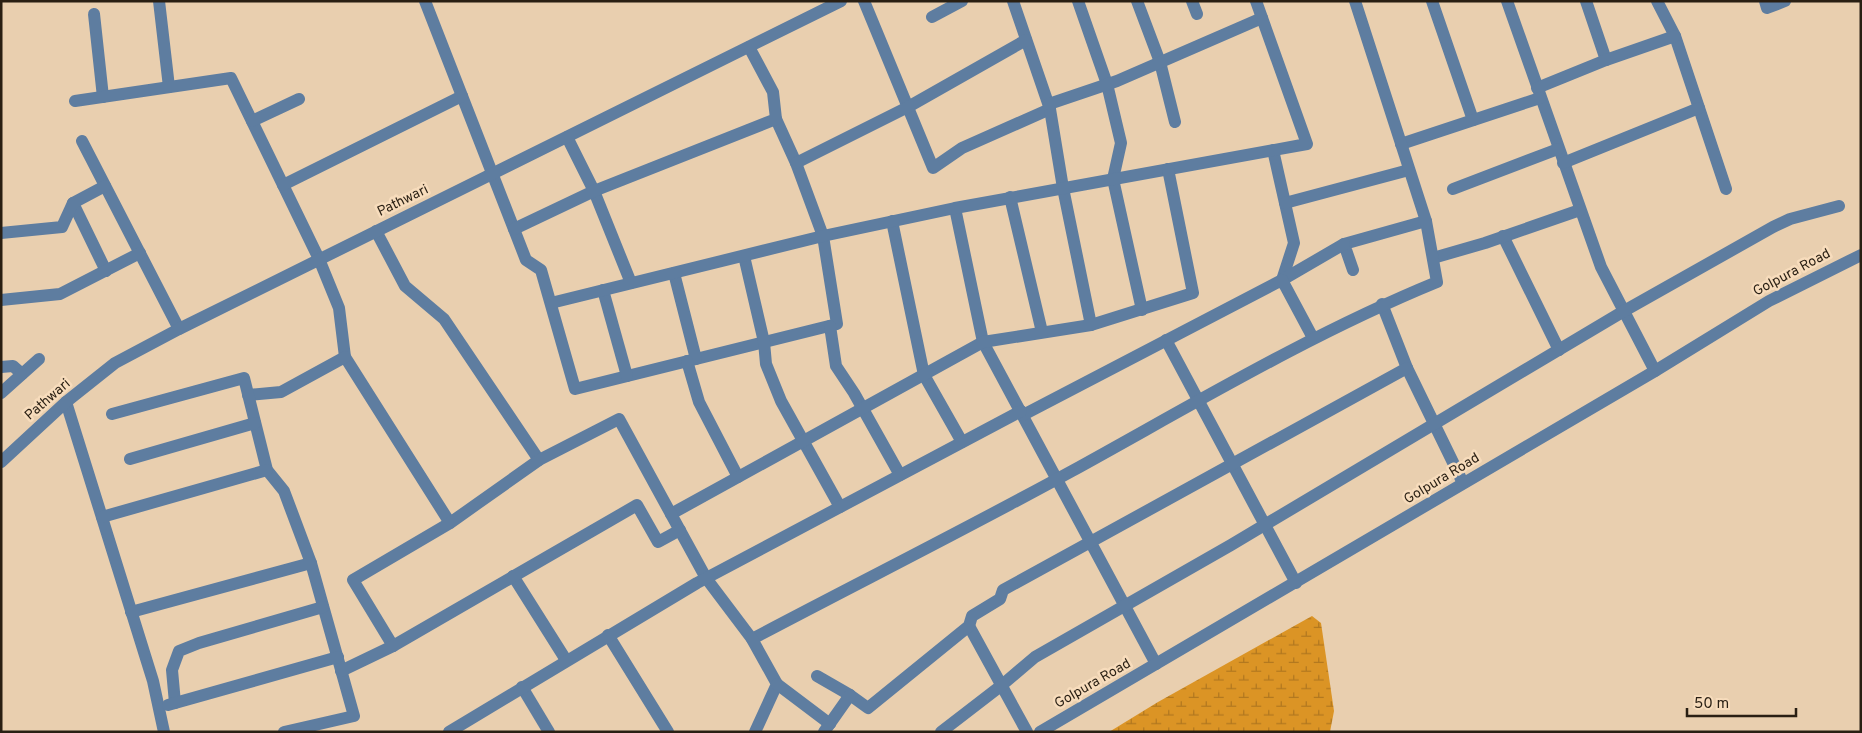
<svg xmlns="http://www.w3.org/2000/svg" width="1862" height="733" viewBox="0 0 1862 733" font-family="Overpass,sans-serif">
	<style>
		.wetland { fill: url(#wetland-marsh) }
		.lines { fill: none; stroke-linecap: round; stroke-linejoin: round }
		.minor { stroke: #5e7da0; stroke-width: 12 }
		.labels { text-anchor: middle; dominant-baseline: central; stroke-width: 5; stroke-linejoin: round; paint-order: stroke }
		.street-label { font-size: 14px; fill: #291f13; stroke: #f7dcbc }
	</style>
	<defs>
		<pattern id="wetland-marsh" width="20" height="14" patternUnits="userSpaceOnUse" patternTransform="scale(1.25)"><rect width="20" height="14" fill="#db9425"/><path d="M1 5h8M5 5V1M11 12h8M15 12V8" fill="none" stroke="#b2781f"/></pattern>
	</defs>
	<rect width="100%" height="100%" fill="#e9cfaf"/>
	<path class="wetland" d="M1312 616 1321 623 1334 711 1330 732H1109L1158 702Z"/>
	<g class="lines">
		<g class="minor">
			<path d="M159 1 169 87"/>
			<path d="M425 1 526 260 541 270 575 389 837 324 823 236 796 163 776 119"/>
			<path d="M864 1 933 168 962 148 1050 109"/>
			<path d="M1013 1 1050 109 1063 188 1091 325"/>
			<path d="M1078 1 1107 84 1121 143 1113 179 1142 310"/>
			<path d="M1137 1 1160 62 1175 122"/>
			<path d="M1192 1 1197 14"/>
			<path d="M1432 1 1473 120"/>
			<path d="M1507 1 1601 267 1655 371"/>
			<path d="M1586 1 1606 60"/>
			<path d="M1657 1 1675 36 1726 189"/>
			<path d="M1765 1 1767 8 1785 1"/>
			<path d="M94 14 103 97"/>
			<path d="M932 17 962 1"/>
			<path d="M1537 88 1606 60 1675 36"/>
			<path d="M75 101 231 78 319 259 339 308 345 357 450 523"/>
			<path d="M1049 104 1117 81 1262 18"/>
			<path d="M252 121 299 99"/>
			<path d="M567 137 594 191 631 283"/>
			<path d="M82 141 179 329"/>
			<path d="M1401 144 1540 98"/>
			<path d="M1273 150 1294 243 1282 280"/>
			<path d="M796 163 908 107 1026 40"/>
			<path d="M1563 163 1699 108"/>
			<path d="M283 185 462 96"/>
			<path d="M1453 189 1558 149"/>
			<path d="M1010 197 1042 332"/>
			<path d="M73 203 106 271"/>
			<path d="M1285 203 1409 170"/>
			<path d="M955 208 983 342 1156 664"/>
			<path d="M892 221 924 375 962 442"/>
			<path d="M514 229 594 191 776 119 773 92 749 47"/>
			<path d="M376 231 405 286 444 319 539 460"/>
			<path d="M1 233 62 227 73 203 105 186"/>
			<path d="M1503 236 1559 350"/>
			<path d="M744 256 764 342 766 364 781 401 840 507"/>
			<path d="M1433 258 1485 243 1580 210"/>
			<path d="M1353 270 1344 244 1426 221"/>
			<path d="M674 273 696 359"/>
			<path d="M1282 280 1344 244"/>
			<path d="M603 290 627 376"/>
			<path d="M1 300 60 294 140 253"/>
			<path d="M551 303 823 236 955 208 1307 144 1256 1"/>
			<path d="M1382 304 1407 368 1463 483"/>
			<path d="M830 326 836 366 854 393 900 475"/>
			<path d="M1166 340 1296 583"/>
			<path d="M687 361 699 402 738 477"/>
			<path d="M1 367 13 366 22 374"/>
			<path d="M1 393 39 359"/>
			<path d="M248 395 281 392 345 357"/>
			<path d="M66 402 153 681 164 732"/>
			<path d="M112 414 244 378 267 470 284 491 311 563 354 716 284 732"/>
			<path d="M1023 415 1282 280 1313 338"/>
			<path d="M130 459 255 423"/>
			<path d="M1 462 66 402 115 363 179 329 841 1"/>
			<path d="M671 514 983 342 1091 325 1193 293 1168 169"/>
			<path d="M102 517 267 470"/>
			<path d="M513 576 566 660"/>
			<path d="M131 612 311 563"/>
			<path d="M969 626 1027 732"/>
			<path d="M608 635 668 732"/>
			<path d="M752 639C858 583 966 529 1072 471 1192 405 1310 334 1437 282L1426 221 1355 1"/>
			<path d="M393 646 353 580 450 523 539 460 619 419 706 578 752 639 777 684 755 732"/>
			<path d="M341 671 393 646 637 505 658 542 680 530"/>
			<path d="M817 676 850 695 868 708 969 626 972 616 1000 599 1003 590 1407 368"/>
			<path d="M777 684 830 724"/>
			<path d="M522 687 549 732"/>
			<path d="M175 703 172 670 179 651 199 643 323 607"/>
			<path d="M168 705 338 657"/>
			<path d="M449 732 697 583 1021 411"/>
			<path d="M824 732 850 695"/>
			<path d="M941 732 1002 685 1035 657 1231 545 1624 311 1773 227 1790 219 1839 206"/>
			<path d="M1040 732 1655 371 1769 301 1861 255"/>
		</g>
	</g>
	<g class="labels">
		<g class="street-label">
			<text transform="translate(403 201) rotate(-26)">Pathwari</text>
			<text transform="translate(1792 273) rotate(-28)">Golpura Road</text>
			<text transform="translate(48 400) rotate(-41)">Pathwari</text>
			<text transform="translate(1442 479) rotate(-31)">Golpura Road</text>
			<text transform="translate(1093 684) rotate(-30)">Golpura Road</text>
		</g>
	</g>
	<rect width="1862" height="733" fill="none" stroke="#291f13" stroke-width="5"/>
	<path d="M1687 708v8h109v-8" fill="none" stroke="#291f13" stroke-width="2.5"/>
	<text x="1694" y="708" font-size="15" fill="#291f13" stroke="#f7dcbc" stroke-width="4" paint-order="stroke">50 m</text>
</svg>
